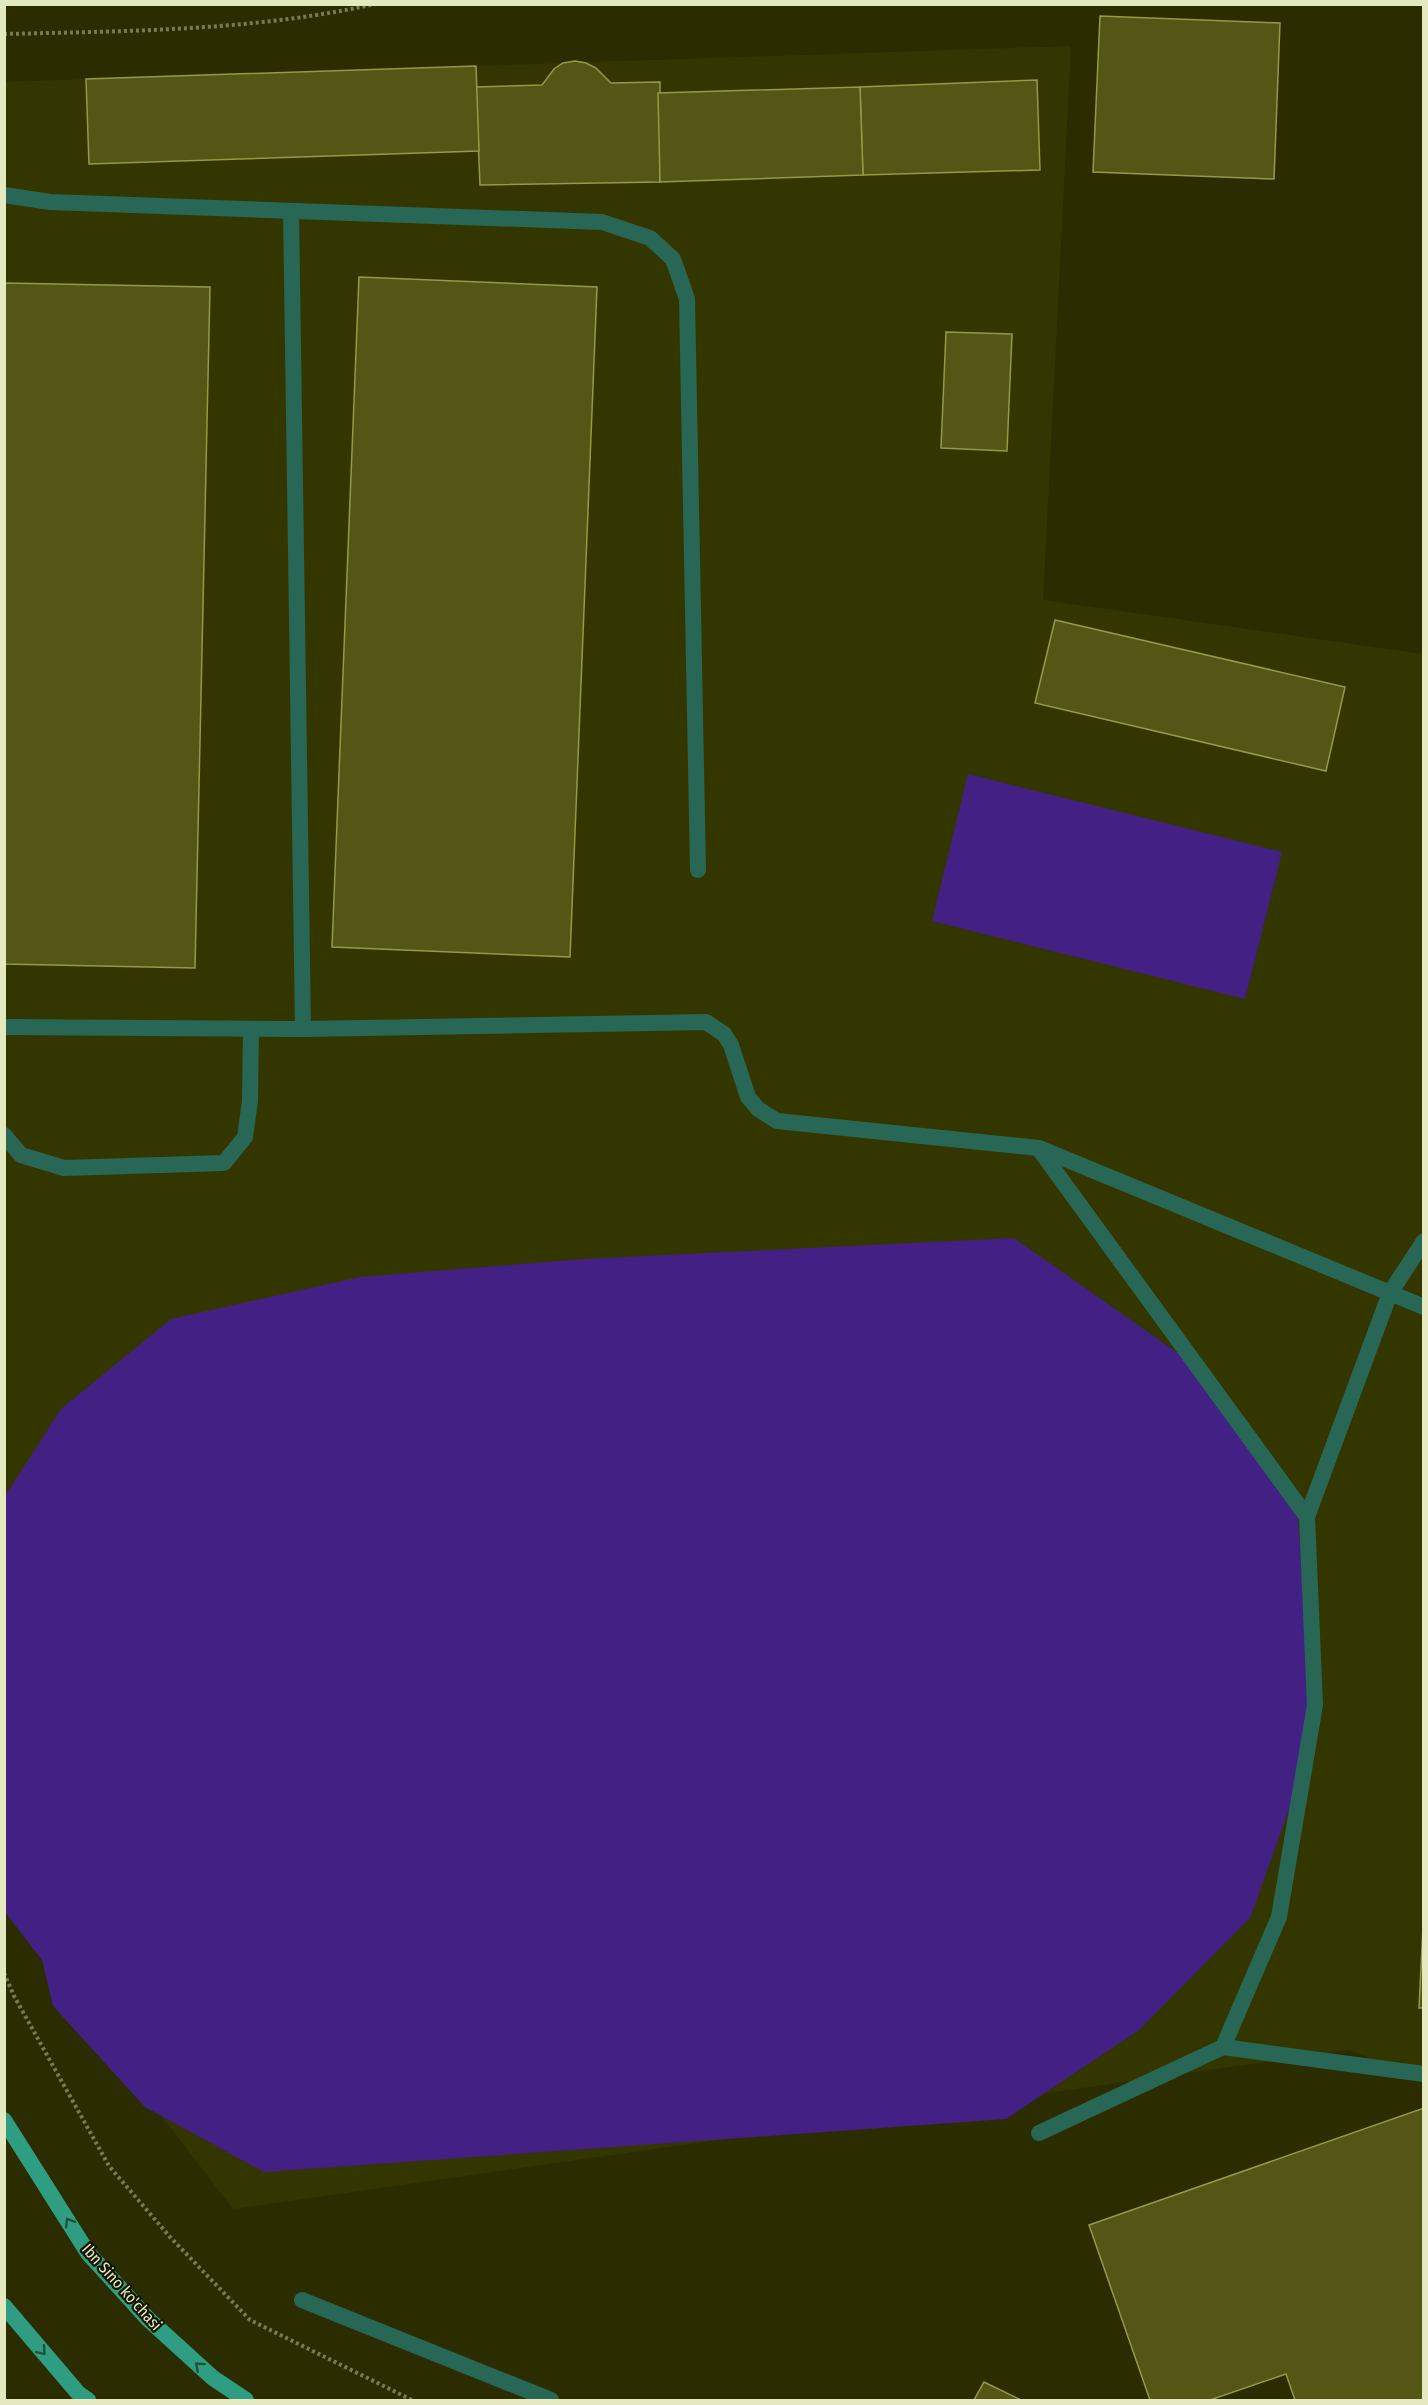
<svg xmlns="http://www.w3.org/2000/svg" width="1428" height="2405" viewBox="0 0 1428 2405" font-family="'Fira Sans Condensed',sans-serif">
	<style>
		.built { fill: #343600 }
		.green { fill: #432184 }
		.building { fill: #535614; stroke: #949a46; stroke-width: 1.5 }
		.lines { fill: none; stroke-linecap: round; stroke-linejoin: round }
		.path { stroke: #787b50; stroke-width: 4; stroke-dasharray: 3 3; stroke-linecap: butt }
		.service { stroke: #286756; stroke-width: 16 }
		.primary { stroke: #2f9d82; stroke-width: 16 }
		.oneway { stroke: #20523a }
		.labels { text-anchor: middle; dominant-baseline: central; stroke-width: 4.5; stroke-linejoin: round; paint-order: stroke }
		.street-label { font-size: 16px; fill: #e4e9c0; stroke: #131500 }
	</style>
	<rect width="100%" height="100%" fill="#2b2d00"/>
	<path class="built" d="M1071 46 1043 600 1423 654V2080L1350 2050 233 2209 5 1912 4 82Z"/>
	<g class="green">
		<path d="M968 774 1282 852 1245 999 932 921Z"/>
		<path d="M1014 1238 1202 1370 1298 1516 1313 1743 1250 1918 1139 2030 1006 2119 264 2172 145 2107 53 2006 42 1960 5 1912V1496L61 1409 171 1319 360 1277 583 1259Z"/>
	</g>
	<g class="building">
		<path d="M1100 16 1280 23 1274 179 1093 172Z"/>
		<path d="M575 61 586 63 596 68 611 83 660 82V182L480 185 476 87 542 85 554 69 563 63Z"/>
		<path d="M476 66 479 151 89 164 86 79Z"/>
		<path d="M1037 80 1040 170 863 175 860 87Z"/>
		<path d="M860 87 863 175 660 182 658 93Z"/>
		<path d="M359 277 597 287 570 957 332 947Z"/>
		<path d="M4 283 210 287 195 968 4 964Z"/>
		<path d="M946 332 1012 334 1007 451 941 448Z"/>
		<path d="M1055 620 1345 687 1326 771 1035 703Z"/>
		<path d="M1424 1907V2008H1419Z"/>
		<path d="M1424 2108V2400H1295L1286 2374 1210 2400H1150L1089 2225Z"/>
		<path d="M984 2382 1021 2400H974Z"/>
	</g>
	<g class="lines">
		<g class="path">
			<path d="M4 34C128 31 253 31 375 4"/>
			<path d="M4 1973 14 1996 109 2166 170 2237 250 2320 412 2400"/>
		</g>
		<g class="service">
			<path d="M4 195 50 202 602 222 650 238 673 259 687 299 698 870"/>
			<path d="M291 211 303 1029"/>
			<path d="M4 1027 303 1029 706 1022 724 1034 731 1045 748 1097 758 1109 777 1121 1039 1148 1424 1307"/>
			<path d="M4 1135 21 1155 64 1168 224 1163 245 1137 250 1101 251 1029"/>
			<path d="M1039 1149 1307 1517"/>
			<path d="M1424 1241 1390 1293 1307 1517 1315 1705 1279 1917 1223 2047 1424 2074"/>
			<path d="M1039 2133 1223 2047"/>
			<path d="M302 2300 551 2400"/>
		</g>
		<g class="primary">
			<path d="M4 2120 88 2253 148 2319 213 2378 246 2400"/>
			<path d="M4 2306 78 2393 88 2400"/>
		</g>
	</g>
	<defs><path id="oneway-chevron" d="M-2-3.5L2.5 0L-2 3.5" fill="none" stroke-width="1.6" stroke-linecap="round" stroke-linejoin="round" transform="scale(1.5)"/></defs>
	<g class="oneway">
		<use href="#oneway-chevron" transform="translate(69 2222) rotate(-122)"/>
		<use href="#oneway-chevron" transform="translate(42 2351) rotate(49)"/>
		<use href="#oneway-chevron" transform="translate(199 2366) rotate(-138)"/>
	</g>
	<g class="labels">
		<g class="street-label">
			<text transform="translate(122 2287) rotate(48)">Ibn Sino ko'chasi</text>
		</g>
	</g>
	<rect width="1428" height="2405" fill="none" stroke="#e4e9c0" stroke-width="12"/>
</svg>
